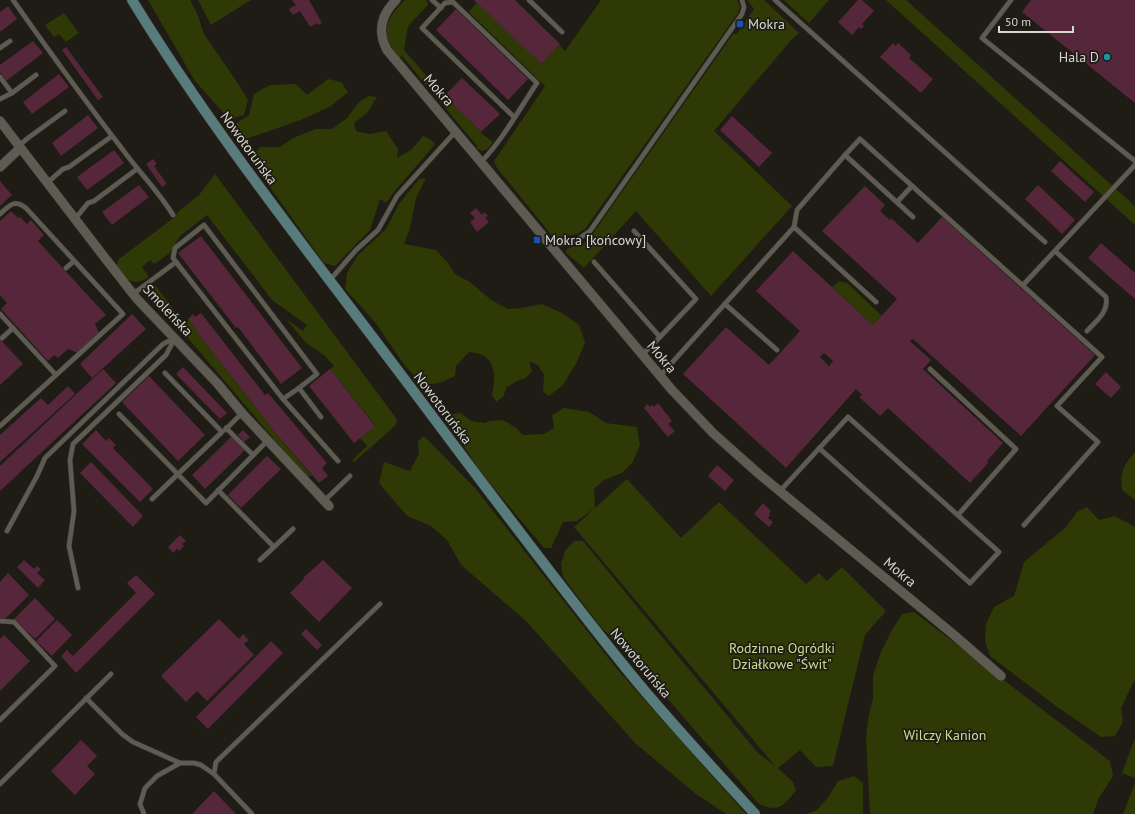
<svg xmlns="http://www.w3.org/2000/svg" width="1135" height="814" viewBox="0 0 1135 814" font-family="'PT Sans',sans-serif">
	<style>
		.green { fill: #2e3905 }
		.building { fill: #56263a; fill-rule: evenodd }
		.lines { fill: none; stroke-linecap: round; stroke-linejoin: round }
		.service-casing { stroke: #3a3934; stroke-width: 5.5 }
		.minor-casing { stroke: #3a3934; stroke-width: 10 }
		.secondary-casing { stroke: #3a3934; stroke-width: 11 }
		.service { stroke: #5e5b52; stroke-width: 4.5 }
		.minor { stroke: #5e5b52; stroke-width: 9 }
		.secondary { stroke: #577c7b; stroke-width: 10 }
		.transit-dot { fill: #1a4fb4; stroke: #1e1c15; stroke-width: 1.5 }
		.culture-dot { fill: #0f9aa8; stroke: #1e1c15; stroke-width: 1.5 }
		.labels { text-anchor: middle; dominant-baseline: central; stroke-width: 3.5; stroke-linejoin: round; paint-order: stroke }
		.poi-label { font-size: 14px; fill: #d8d6d1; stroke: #1e1c15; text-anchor: start }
		.street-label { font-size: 14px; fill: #d8d6d1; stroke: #1e1c15 }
		.park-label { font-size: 14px; fill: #c9df8f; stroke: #1e1c15 }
	</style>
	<rect width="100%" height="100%" fill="#1e1c15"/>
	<g class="green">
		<path d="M148 0H190L197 13 204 34 237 82 248 100 244 115 229 119 195 81Z"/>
		<path d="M198 0H251L211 25Z"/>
		<path d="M405 0H426L428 3 427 6 408 26 404 50 444 96 481 132V133L493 142 488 149 482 151 476 148 478 147 402 56 399 58C380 34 384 20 405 0Z"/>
		<path d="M601 0H737L740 6 738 13 585 229 577 234 554 238 497 168 494 161 545 86 469 12 477 2 541 64 559 45 565 51Z"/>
		<path d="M747 0H764L799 33 792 39 714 131 792 206 711 296 636 211 584 268 565 252 568 248 582 245 591 236 733 34H737L754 9Z"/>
		<path d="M784 0H829L809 23Z"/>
		<path d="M886 0H906L1135 206V225Z"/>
		<path d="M64 13 79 33 66 42 59 34 54 37 45 25Z"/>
		<path d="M328 79 341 82 348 92 331 106 301 120 243 140 231 136 234 125 249 115 254 94 270 85 296 84 307 95Z"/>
		<path d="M369 96 377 97 367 113 354 123 356 131 370 134 386 131 398 149 397 158 411 150 423 136 430 139 435 144C419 164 401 182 386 203L380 199 370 230 335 266 324 263 252 162V156L260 147H280L293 138 316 129H332L347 118 360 101Z"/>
		<path d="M215 174 396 418 397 422 395 426 354 462 352 460 367 446 360 438 375 425 330 369 334 366 325 356 306 343 285 318 303 331 307 325 272 300 207 215 180 236 170 253 154 264 150 260 142 267 149 277C133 288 126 279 116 266L119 259 175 217 178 212 199 195Z"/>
		<path d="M426 178 416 198 410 228 404 244 436 250 448 263 455 274 470 282 491 300 508 309 521 308 542 304 562 313 579 325 585 342 577 362 563 385 549 396 543 392 544 375 538 365 529 361 532 371 526 378 517 381 507 387 503 397 496 402 492 395C495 382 497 362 482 355 478 353 473 353 469 352L456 366 455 376 440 383 424 385 405 366 375 322 345 289 347 273 358 255 386 229 399 204 419 179Z"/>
		<path d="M839 281 847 283 882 316 873 325 832 287Z"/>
		<path d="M152 285 153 286 155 285 184 323 189 320 197 330 196 331 271 427V428L312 476H307L301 471 182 331 148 298 146 292Z"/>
		<path d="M564 408 589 412 606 423 637 427 640 445 633 462 622 473 604 480 594 489 595 508 627 479 681 538 719 502 806 584 819 573 827 581 842 567 886 611 865 635 833 766 816 767 800 750 778 768 793 782 796 790C784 806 777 814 758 803L647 675 600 626 563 577 561 564 565 551 574 541H583L758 753 776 767 574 527 595 508 577 521 563 522 551 548H544L484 476 451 428 449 418 452 414 461 413 471 421 485 423 490 421 503 420 515 427 523 435 544 434 554 428 552 415Z"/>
		<path d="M424 436 475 488 617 669 746 814H726L696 794 635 743 526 621 461 565 447 540 431 526 407 516 379 483 384 462 410 471 419 454 418 441Z"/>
		<path d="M1135 452V500L1122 490C1120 471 1123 466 1135 452Z"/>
		<path d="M1087 507 1099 520 1115 516 1135 527V679L1121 708 1123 722 1115 736 1101 737 1056 706 990 656 985 641 986 624 994 607 1014 596 1024 562 1066 527 1077 512Z"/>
		<path d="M914 612 1110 761 1113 776 1099 798 1093 814H870L866 739 868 719 873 698V675L881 652 892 630 902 614Z"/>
		<path d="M1135 738V778L1122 773Z"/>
		<path d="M854 776 863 783V814H806L817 810 829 796 838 781Z"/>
		<path d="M1135 783V814H1123Z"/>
	</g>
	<g class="building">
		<path d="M292 0H309L322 23 318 25 317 23 310 27 300 11 293 15 289 9 296 5Z"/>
		<path d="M474 0H515L560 44 541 64Z"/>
		<path d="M858 0H862L874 11 862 24 864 26 861 29 859 27 852 35 838 22Z"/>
		<path d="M1031 0H1135V103L1022 12Z"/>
		<path d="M8 6 17 19 0 32V12Z"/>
		<path d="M456 9 528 79 508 100 436 30Z"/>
		<path d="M33 41 43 53 6 81 0 72V65Z"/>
		<path d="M893 43 896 46 898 43 911 55 909 58 933 79 921 93 880 57Z"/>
		<path d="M66 47 103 97 98 100 62 50Z"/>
		<path d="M59 74 69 87 32 114 23 102Z"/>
		<path d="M462 78 500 114 481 132 444 96Z"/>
		<path d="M88 115 98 128 61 156 52 143Z"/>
		<path d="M732 116 772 153 759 167 720 130Z"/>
		<path d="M114 150 124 163 87 190 77 177Z"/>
		<path d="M153 159 157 164 154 166 167 184 162 187 146 164Z"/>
		<path d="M1060 161 1094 192 1085 202 1051 171Z"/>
		<path d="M0 181 12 195 0 206Z"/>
		<path d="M139 185 149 197 112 225 102 212Z"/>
		<path d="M1038 185 1075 220 1062 234 1025 199Z"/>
		<path d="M865 186 885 205 880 211 890 220 891 218 918 243 942 217 1095 355 1021 436 913 339 910 341 931 360 923 369 1003 443 987 461 988 463 970 483 888 408 880 416 859 397 862 395 856 389 786 468 683 374 726 327 769 365 800 331 756 291 793 251 873 325 897 299 822 231 859 192ZM824 353 833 361 829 366 820 357Z"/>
		<path d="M476 208 482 215 484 212 488 216 485 218 489 222 477 232 470 222 475 218 470 213Z"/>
		<path d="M11 211 18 218 20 217 27 224 31 220 44 235 38 241 106 315 95 324 99 333 78 353 68 349 58 358 54 355 48 361 1 309 7 303 0 295V221Z"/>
		<path d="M201 236 302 368 281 384 238 327 236 328 178 253Z"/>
		<path d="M1101 243 1135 273V299L1088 258Z"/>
		<path d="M201 313 265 395 268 393 327 463 322 468 328 476 319 483 271 428V427L196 331 197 330 188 319 193 314 195 317Z"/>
		<path d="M132 314 146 329 92 378 80 364Z"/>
		<path d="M0 339 23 364 0 385Z"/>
		<path d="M183 367 227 413 220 419 176 374Z"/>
		<path d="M103 369 116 383 0 491V466Z"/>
		<path d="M330 369 375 426 354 443 309 386Z"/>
		<path d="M1106 372 1121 387 1111 398 1095 384Z"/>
		<path d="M149 376 205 435 178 461 122 402Z"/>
		<path d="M68 386 75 394 0 462V435L41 398 48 405Z"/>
		<path d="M658 403 672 421 668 424 675 431 668 437 644 408 647 404 650 407 652 405 654 407Z"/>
		<path d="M96 430 106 441 109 438 116 445 113 448 153 489 140 502 82 444Z"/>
		<path d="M243 430 250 437 244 442 238 435Z"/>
		<path d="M232 436 245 450 205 489 192 475Z"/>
		<path d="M267 456 281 469 241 508 228 495Z"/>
		<path d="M91 462 143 516 133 527 80 473Z"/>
		<path d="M717 465 734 480 725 491 708 476Z"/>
		<path d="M763 503 771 511 769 514 770 515 768 518 773 522 769 527 754 514Z"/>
		<path d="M180 535 186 541 182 544 184 546 179 551 177 549 173 553 168 547Z"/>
		<path d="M24 560 34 569 37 566 41 569 37 573 45 580 38 588 17 567Z"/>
		<path d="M323 560 352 588 319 622 290 593 304 579 303 578Z"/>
		<path d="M8 573 29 595 3 621 0 618V582Z"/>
		<path d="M136 575 155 594 76 673 61 656 67 650 73 656 136 593 127 583Z"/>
		<path d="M35 598 55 619 35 639 14 619Z"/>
		<path d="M219 619 239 639 243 634 249 640 244 644 254 655 207 701 197 691 186 702 161 676Z"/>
		<path d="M57 620 72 635 52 656 36 641Z"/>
		<path d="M306 629 322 645 317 650 301 634Z"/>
		<path d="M4 635 30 661 0 691V639Z"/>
		<path d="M271 641 283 653 208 729 196 717Z"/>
		<path d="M81 740 97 756 87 766 95 774 75 795 51 771Z"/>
		<path d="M214 791 236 814H192Z"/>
	</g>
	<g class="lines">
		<g class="service-casing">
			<g id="service">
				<path d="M13 0C49 51 85 101 123 150 139 172 159 192 173 215"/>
				<path d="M432 0 441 8"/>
				<path d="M529 0 562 32"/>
				<path d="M775 0 1045 242"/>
				<path d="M1011 0 982 38 1135 161"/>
				<path d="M0 48 10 41"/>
				<path d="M0 77 12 93"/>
				<path d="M0 99 12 93 36 75"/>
				<path d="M20 147 22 143 28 138 65 111"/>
				<path d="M845 155 860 139 1102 357 1057 406 1098 442 1024 525"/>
				<path d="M481 162C502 141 520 108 537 83L453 2 445 3 422 28 514 117"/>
				<path d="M47 183 63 169 69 167 112 136"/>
				<path d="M897 202 912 186"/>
				<path d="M0 214C10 205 14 199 26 208L123 314 56 375 0 314"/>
				<path d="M75 219 88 203 94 201 137 169"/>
				<path d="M794 227 797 210 845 155 913 217"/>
				<path d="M634 231 696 299 660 337"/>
				<path d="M551 246 577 240 590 231 742 14 744 7 742 0"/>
				<path d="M1055 251 1106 297C1109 312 1096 321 1087 331"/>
				<path d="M176 262 173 258 175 248 204 225 317 374 299 388"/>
				<path d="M594 262 660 337 642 355"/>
				<path d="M66 268 74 261"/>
				<path d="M330 280 356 250 378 230 397 196 456 131"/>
				<path d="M1023 285 1135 165"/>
				<path d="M133 294 176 262 283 399 338 461"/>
				<path d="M725 304 777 350"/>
				<path d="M2 338 13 328"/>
				<path d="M930 369 1016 449 958 515"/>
				<path d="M660 376 794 227 876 302"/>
				<path d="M283 399 299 388 321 417"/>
				<path d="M119 414 206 503 268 440"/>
				<path d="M0 426 56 375"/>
				<path d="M226 428 253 455"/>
				<path d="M225 430 242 413"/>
				<path d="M218 490 274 547 293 529"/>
				<path d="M780 491 848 417 999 552 970 583 819 448"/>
				<path d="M152 499 222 432 165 373"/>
				<path d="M324 501 350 476"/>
				<path d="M7 531 37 476 45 458 163 344 175 338"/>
				<path d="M260 560 274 547"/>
				<path d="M78 588 69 546 74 511 70 460 73 444 166 355 175 338"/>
				<path d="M0 621 14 622 55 666 0 720"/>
				<path d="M86 698 122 734 133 742 180 763H194L201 765 214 774"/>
				<path d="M0 784 111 674"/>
				<path d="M144 814 140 804 145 788 157 776 180 763"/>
				<path d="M252 814 214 774 216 762 380 604"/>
			</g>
		</g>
		<g class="minor-casing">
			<g id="minor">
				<path d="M396 0C381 15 377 31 387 50L672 390 713 433 759 474 954 635 1001 676"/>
				<path d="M0 121 105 258 137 299 217 383 242 413 329 506"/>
				<path d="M0 167 16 152 20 147"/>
			</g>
		</g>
		<g class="secondary-casing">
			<path id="secondary" d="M132 0C209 126 301 242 390 360 468 463 544 567 625 667 666 718 711 766 755 814"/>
		</g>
		<use href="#service" class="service"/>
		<use href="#minor" class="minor"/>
		<use href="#secondary" class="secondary"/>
	</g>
	<g class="transit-dot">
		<rect x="736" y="20" width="8" height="8" rx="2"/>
		<rect x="533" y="236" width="8" height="8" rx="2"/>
	</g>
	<circle class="culture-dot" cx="1107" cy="57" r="4"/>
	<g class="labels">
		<g class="poi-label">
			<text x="748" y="24">Mokra</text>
			<text x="1099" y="57" text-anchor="end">Hala D</text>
			<text x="545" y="240">Mokra [końcowy]</text>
		</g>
		<g class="street-label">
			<text transform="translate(439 90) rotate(49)">Mokra</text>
			<text transform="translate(249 148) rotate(54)">Nowotoruńska</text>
			<text transform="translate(168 310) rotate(47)">Smoleńska</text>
			<text transform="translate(662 357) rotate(50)">Mokra</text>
			<text transform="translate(443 408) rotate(53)">Nowotoruńska</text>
			<text transform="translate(900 572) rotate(40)">Mokra</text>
			<text transform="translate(641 663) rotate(50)">Nowotoruńska</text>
		</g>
		<g class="park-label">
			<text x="782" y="648">Rodzinne Ogródki<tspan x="782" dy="16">Działkowe "Świt"</tspan></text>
			<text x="945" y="735">Wilczy Kanion</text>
		</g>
	</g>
	<path d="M999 26v6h74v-6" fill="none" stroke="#d8d6d1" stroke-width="2"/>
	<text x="1005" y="26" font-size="12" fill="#d8d6d1" stroke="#1e1c15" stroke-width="3" paint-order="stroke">50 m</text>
</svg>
